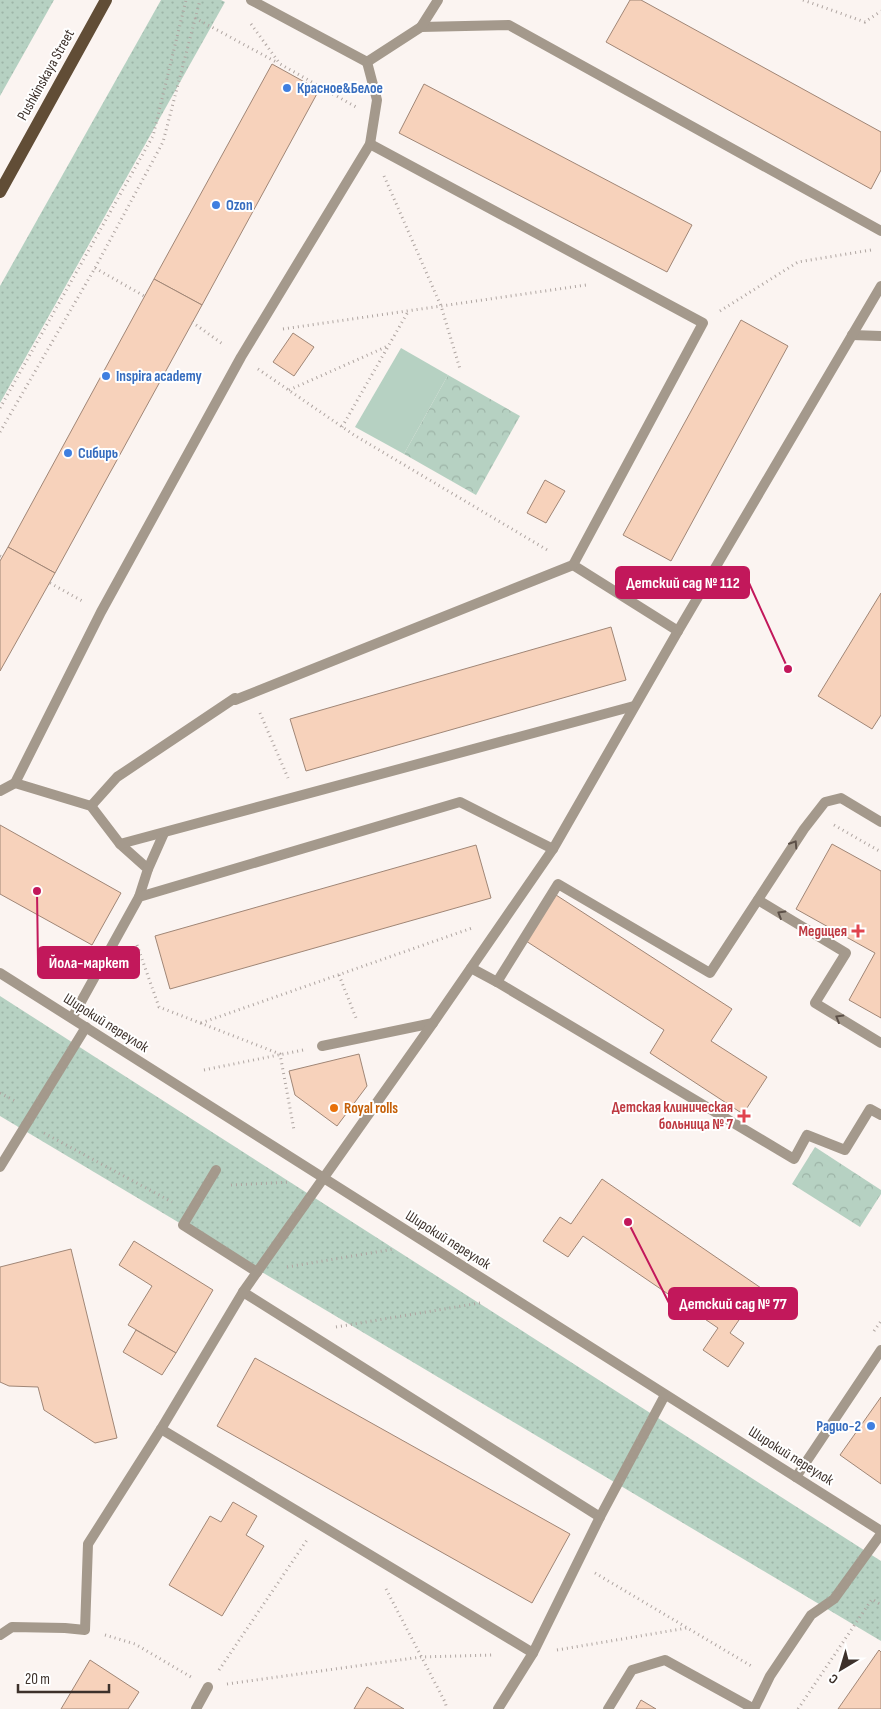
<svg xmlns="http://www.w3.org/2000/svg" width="881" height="1709" viewBox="0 0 881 1709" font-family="'Sofia Sans Condensed',sans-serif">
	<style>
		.grass { fill: url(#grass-dots) }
		.park { fill: url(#park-crowns) }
		.pitch { fill: #b6d1c2 }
		.building { fill: #f7d2bb; stroke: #a08676 }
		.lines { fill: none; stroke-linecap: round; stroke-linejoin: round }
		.path { stroke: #afa5a1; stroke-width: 3; stroke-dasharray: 1 4; stroke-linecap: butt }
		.service { stroke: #a4998c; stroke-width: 10 }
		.tertiary { stroke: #a4998c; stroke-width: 10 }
		.primary { stroke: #614d36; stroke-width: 12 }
		.oneway { stroke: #5c5048 }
		.shop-dot { fill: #3f7fe0; stroke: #fff; stroke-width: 2 }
		.health-dot { fill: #e0444e; stroke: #fff; stroke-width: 2 }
		.food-dot { fill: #e8710a; stroke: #fff; stroke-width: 2 }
		.labels { text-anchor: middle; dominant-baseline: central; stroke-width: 4; stroke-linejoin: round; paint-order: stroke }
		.street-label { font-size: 15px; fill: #3d312b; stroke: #fff }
		.shop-label { font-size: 15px; font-weight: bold; fill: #366cbe; stroke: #fff; text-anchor: start }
		.health-label { font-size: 15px; font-weight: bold; fill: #be3a42; stroke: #fff; text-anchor: end }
		.food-label { font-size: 15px; font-weight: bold; fill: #c56008; stroke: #fff; text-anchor: start }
		.leader { fill: none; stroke: #c2185b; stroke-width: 2 }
		.callout-dot { fill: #c2185b; stroke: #fff; stroke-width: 2 }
		.callout { fill: #c2185b; stroke: #c2185b; stroke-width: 2 }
		.callout-label { font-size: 16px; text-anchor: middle; font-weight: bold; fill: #fff }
	</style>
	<defs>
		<pattern id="grass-dots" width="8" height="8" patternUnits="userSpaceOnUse" patternTransform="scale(1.25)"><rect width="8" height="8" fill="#b6d1c2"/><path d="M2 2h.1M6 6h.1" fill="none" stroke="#9db4a7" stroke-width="1.8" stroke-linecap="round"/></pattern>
		<pattern id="park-crowns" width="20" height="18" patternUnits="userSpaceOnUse" patternTransform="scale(1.25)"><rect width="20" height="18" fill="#b6d1c2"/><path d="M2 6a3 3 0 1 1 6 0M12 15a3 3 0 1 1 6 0" fill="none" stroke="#9db4a7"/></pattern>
	</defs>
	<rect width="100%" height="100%" fill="#fbf4f1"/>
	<g class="grass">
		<path d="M0 0H54L0 96Z"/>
		<path d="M161 0H221L225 2 0 403V286Z"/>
		<path d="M0 996 881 1561V1641L0 1116Z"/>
	</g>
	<g class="park">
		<path d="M448 375 520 416 476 495 404 454Z"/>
		<path d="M815 1147 881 1190V1194L860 1227 792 1184Z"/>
	</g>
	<path class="pitch" d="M401 348 448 375 404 454 355 427Z"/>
	<g class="building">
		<path d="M630 0H641L881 132V170L871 189 606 42Z"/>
		<path d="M272 64 319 90 202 305 154 279Z"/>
		<path d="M424 84 692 225 667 272 399 133Z"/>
		<path d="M154 279 202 305 55 573 8 547Z"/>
		<path d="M741 320 788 346 671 561 623 535Z"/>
		<path d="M293 333 314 347 294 376 273 362Z"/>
		<path d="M545 480 565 491 546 523 527 513Z"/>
		<path d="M8 547 55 573 0 671V561Z"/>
		<path d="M881 593V715L872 729 818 696Z"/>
		<path d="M611 627 626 680 306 771 290 719Z"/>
		<path d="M0 825 121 893 92 945 0 894Z"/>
		<path d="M832 844 881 871V1018L849 1000 875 953 796 909Z"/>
		<path d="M476 845 491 898 170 989 155 936Z"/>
		<path d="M556 895 732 1009 711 1041 767 1077 743 1114 650 1053 664 1030 526 941Z"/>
		<path d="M359 1054 367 1086 337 1126 295 1095 289 1071Z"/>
		<path d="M602 1179 761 1288 730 1333 744 1343 728 1367 703 1350 718 1328 583 1236 568 1257 543 1241 560 1217 571 1224Z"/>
		<path d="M134 1241 213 1290 176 1353 128 1325 152 1286 119 1265Z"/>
		<path d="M71 1249 117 1438 95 1443 44 1410 38 1387 9 1386 0 1382V1267Z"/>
		<path d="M136 1330 176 1353 162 1375 123 1352Z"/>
		<path d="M255 1358 570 1534 532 1603 217 1426Z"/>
		<path d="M881 1397V1484L840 1455Z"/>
		<path d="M233 1502 257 1516 246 1535 264 1546 222 1616 169 1585 210 1516 221 1522Z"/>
		<path d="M879 1650 881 1652V1709H838Z"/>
		<path d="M90 1660 139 1692 128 1709H61Z"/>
		<path d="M367 1687 404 1709H354Z"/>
		<path d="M641 1700 656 1709H636Z"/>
	</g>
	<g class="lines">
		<g class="path">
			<path d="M803 0 865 22 881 11"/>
			<path d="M195 18 278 63"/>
			<path d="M251 24 280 64 356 107"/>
			<path d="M384 176 441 306 460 369"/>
			<path d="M95 268 144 296"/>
			<path d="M720 311 798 262 871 250"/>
			<path d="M192 322 224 345"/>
			<path d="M283 329 586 285"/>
			<path d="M258 369 354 435 549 551"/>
			<path d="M289 390 388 346"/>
			<path d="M0 408 153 136 186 0"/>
			<path d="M342 427 409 310"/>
			<path d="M0 432 95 268 163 142 200 0"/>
			<path d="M0 556 2 557"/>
			<path d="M50 583 84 602"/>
			<path d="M260 713 288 778"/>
			<path d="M834 825 881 852"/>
			<path d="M137 945 159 1007 280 1054 294 1130"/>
			<path d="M339 975 356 1018"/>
			<path d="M201 1023 472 928"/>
			<path d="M204 1070 303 1050"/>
			<path d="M0 1093 17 1102"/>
			<path d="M44 1133 172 1202"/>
			<path d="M231 1185 290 1182"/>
			<path d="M287 1267 394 1249"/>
			<path d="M336 1327 480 1303"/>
			<path d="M874 1331 881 1321"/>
			<path d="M595 1573 753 1667"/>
			<path d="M386 1589 445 1702 447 1709"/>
			<path d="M105 1635 135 1644 191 1677"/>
			<path d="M557 1650 687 1628"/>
			<path d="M219 1670 307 1540"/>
			<path d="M227 1684 421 1657 493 1655"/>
			<path d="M798 1709 872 1599 881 1605"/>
		</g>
		<g class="service">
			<path d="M251 0 367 62 421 27 509 25 881 231"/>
			<path d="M421 27 438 0"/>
			<path d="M370 144 703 323 573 565 678 631"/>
			<path d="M852 335 881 336"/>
			<path d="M15 783 91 806 120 844 148 869 139 897"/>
			<path d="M0 791 15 783 101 612 241 357 370 144 377 100 367 62"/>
			<path d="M91 806 117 777 235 698V700L573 565"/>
			<path d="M881 822 841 798 825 802 804 829 710 973 558 884 497 982 794 1159 807 1135 845 1150 870 1109 881 1115"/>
			<path d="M120 844 634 706"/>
			<path d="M148 869 164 833"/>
			<path d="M758 900 846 953 815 1003 881 1043"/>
			<path d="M471 968 497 982"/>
			<path d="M72 1018 139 897 460 802 553 849"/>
			<path d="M322 1046 433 1023"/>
			<path d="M0 1167 86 1027"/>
			<path d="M216 1170 183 1225 257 1272"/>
			<path d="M243 1292 600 1517"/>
			<path d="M161 1429 533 1653"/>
			<path d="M796 1477 881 1350"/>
			<path d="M0 1635 12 1627 65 1628 85 1630 88 1544 161 1429 243 1292 433 1023 553 849 678 631 881 286"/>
			<path d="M196 1709 208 1687"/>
			<path d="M498 1709 533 1653 600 1517 665 1395"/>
			<path d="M608 1709 632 1670 665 1660 754 1709"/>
			<path d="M754 1709 770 1676 811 1615 834 1599 881 1534"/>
		</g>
		<path class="tertiary" d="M0 973 881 1531"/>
		<path class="primary" d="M0 192 106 0"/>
	</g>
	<defs><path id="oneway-chevron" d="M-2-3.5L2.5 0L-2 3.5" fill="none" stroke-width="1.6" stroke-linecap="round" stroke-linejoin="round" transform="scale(1.25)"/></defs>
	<g class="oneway">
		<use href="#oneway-chevron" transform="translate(794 844) rotate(-57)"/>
		<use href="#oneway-chevron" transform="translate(781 914) rotate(-149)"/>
		<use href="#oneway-chevron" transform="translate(839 1018) rotate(-149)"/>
	</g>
	<g class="shop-dot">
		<circle cx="287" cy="88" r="5"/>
		<circle cx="216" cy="205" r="5"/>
		<circle cx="106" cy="376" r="5"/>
		<circle cx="68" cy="453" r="5"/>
		<circle cx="871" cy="1426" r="5"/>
	</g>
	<g class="health-dot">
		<path d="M855.5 923.5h5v5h5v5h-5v5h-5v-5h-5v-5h5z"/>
		<path d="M741.5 1108.5h5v5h5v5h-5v5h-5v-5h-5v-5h5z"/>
	</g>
	<circle class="food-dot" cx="334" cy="1108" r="5"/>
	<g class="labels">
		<g class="street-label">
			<text transform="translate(46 75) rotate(-61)">Pushkinskaya Street</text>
			<text transform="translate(106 1023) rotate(32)">Широкий переулок</text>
			<text transform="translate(448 1240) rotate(32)">Широкий переулок</text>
			<text transform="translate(791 1456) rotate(32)">Широкий переулок</text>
		</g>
		<g class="shop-label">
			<text x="297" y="88">Красное&amp;Белое</text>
			<text x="226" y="205">Ozon</text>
			<text x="116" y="376">Inspira academy</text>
			<text x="78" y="453">Сибирь</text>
			<text x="861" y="1426" text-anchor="end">Радио-2</text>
		</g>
		<g class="health-label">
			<text x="847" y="931">Медицея</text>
			<text x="733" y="1107">Детская клиническая<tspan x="733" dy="17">больница № 7</tspan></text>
		</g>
		<g class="food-label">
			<text x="344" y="1108">Royal rolls</text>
		</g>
	</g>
	<path class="leader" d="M788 669L749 583M37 891L38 962M628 1222L669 1303"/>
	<g class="callout-dot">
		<circle cx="788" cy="669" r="5"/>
		<circle cx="37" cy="891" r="5"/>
		<circle cx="628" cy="1222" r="5"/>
	</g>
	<g class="callout">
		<rect x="616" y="567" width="133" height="31" rx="5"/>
		<rect x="38" y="947" width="101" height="31" rx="5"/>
		<rect x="669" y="1288" width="128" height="31" rx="5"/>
	</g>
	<g class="callout-label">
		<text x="683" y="588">Детский сад № 112</text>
		<text x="89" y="968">Йола-маркет</text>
		<text x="733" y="1309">Детский сад № 77</text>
	</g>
	<g transform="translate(841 1669) rotate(218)" stroke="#ffffff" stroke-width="4" paint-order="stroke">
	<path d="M0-4L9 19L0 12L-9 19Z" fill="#3d312b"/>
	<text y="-8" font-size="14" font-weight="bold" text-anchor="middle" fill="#3d312b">С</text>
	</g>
	<path d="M18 1684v8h91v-8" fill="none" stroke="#3d312b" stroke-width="2.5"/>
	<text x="25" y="1684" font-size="15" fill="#3d312b" stroke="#ffffff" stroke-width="4" paint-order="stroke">20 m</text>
</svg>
